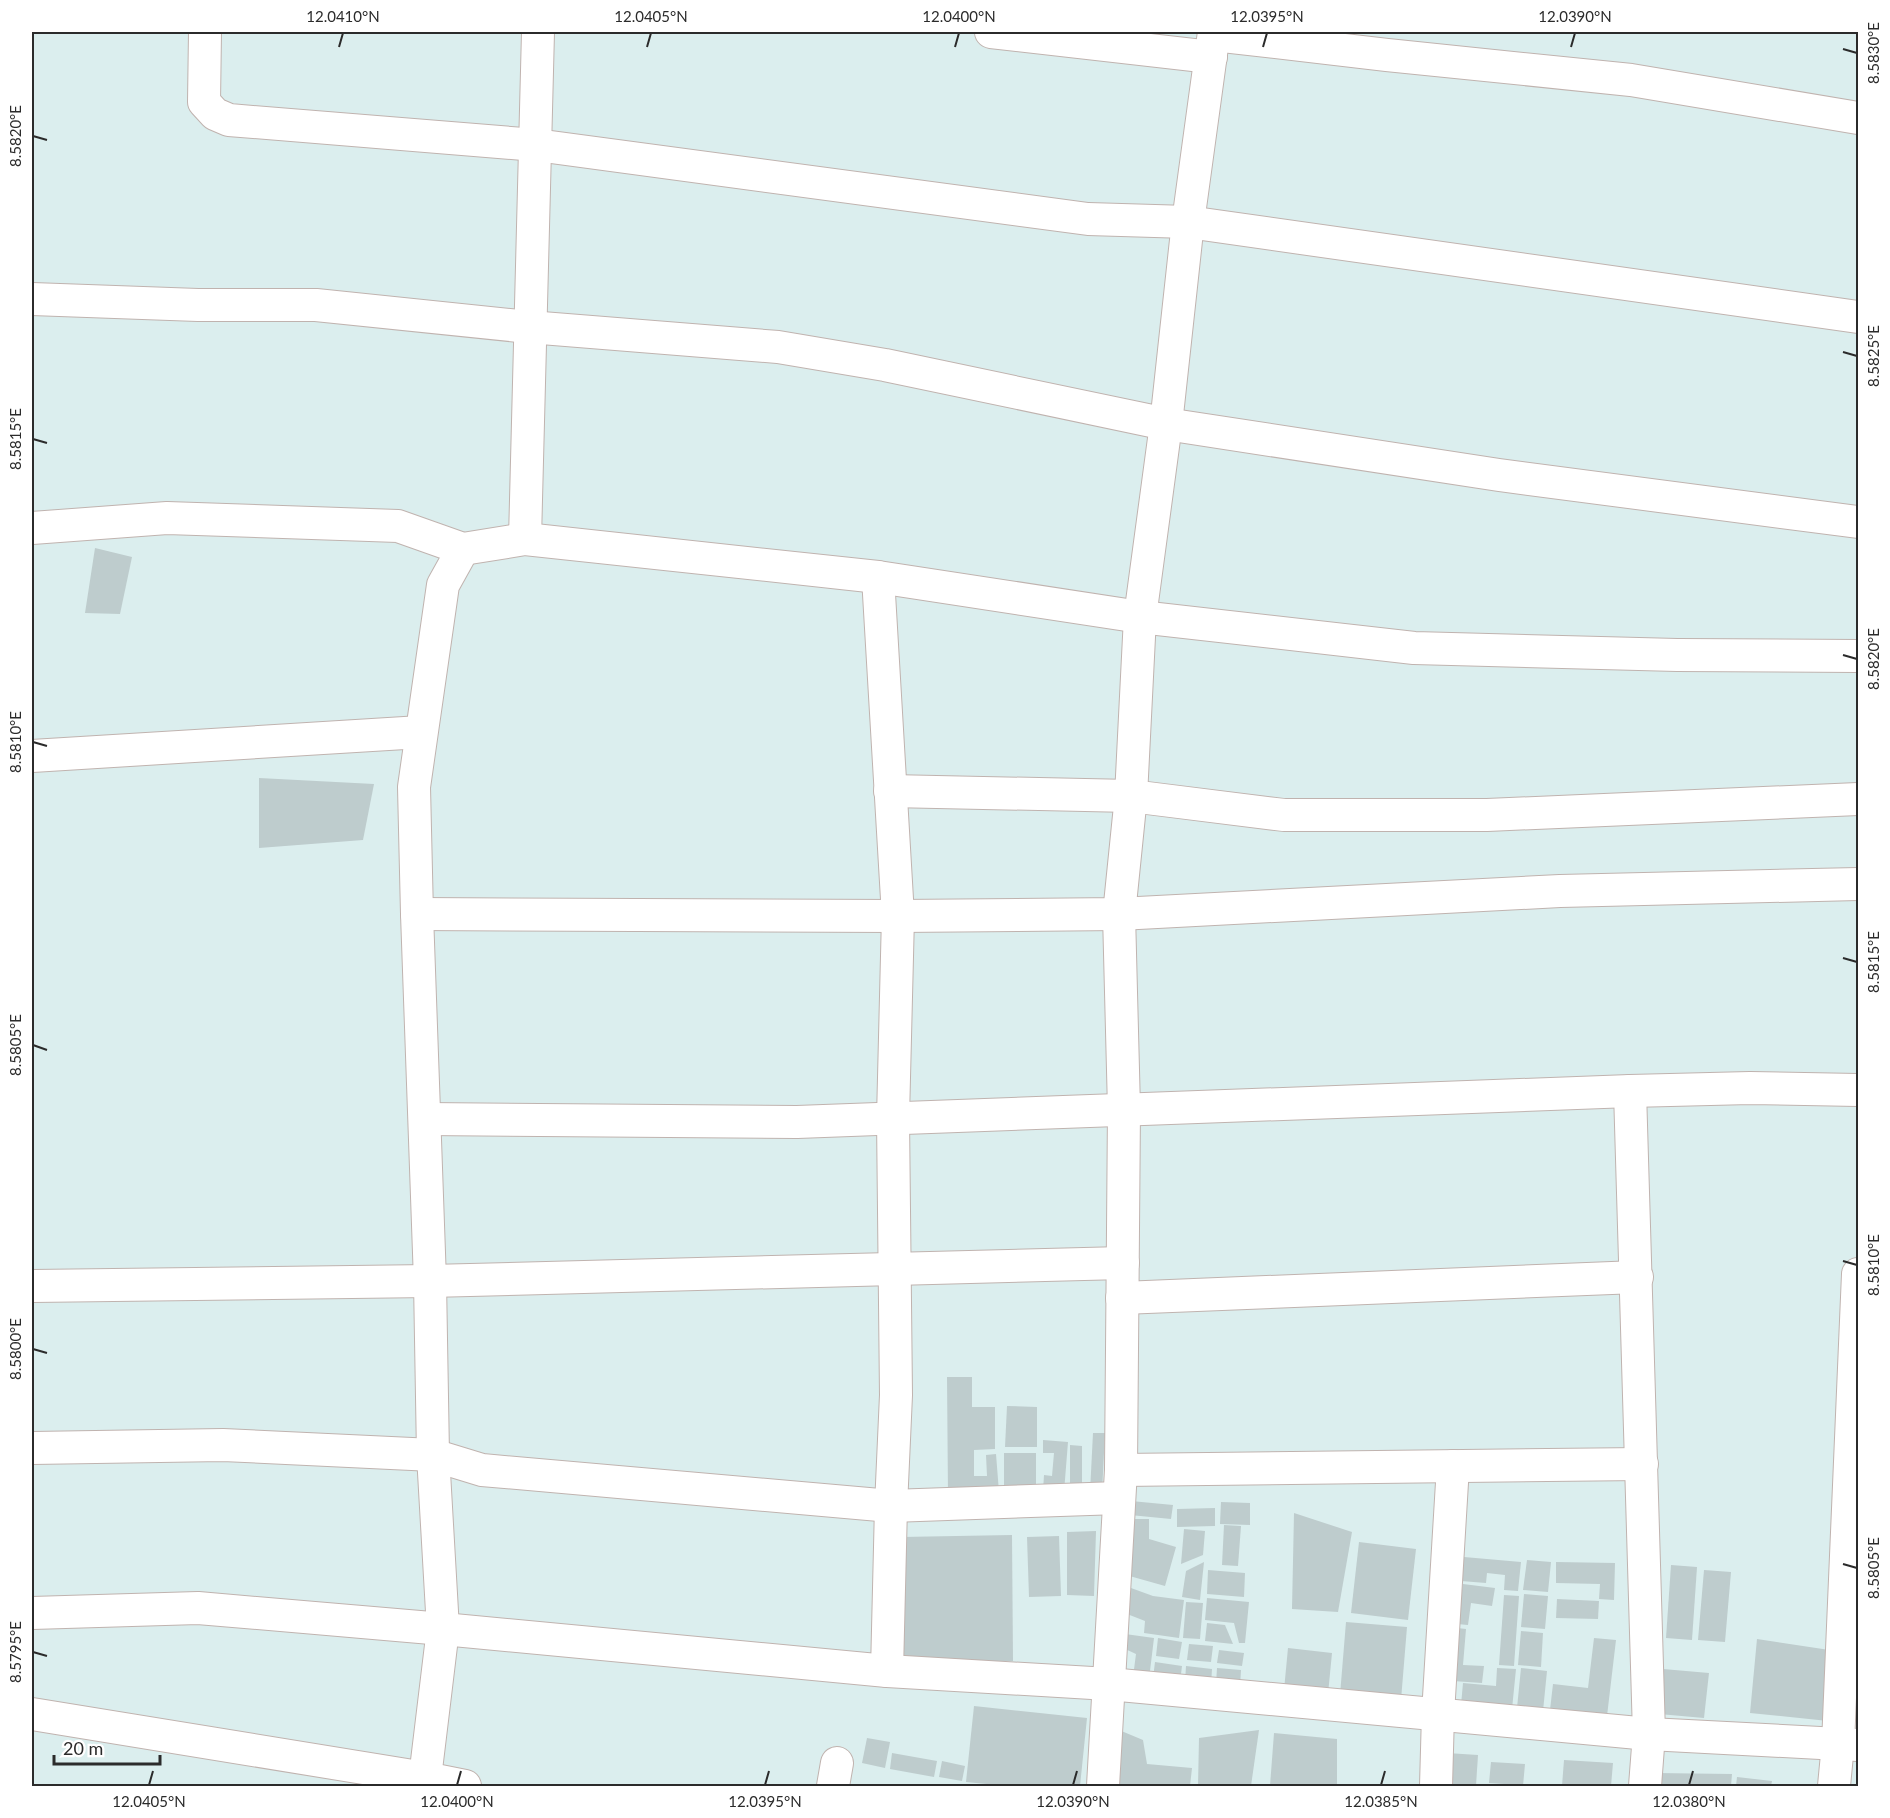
<svg xmlns="http://www.w3.org/2000/svg" width="1890" height="1818" viewBox="0 0 1890 1818" font-family="Lato,sans-serif">
	<style>
		.building { fill: #becccd }
		.lines { fill: none; stroke-linecap: round; stroke-linejoin: round }
		.minor-casing { stroke: #c0b3af; stroke-width: 34 }
		.minor { stroke: #fff; stroke-width: 32 }
		.ticks { fill: none; stroke: #2b2b2b; stroke-width: 2 }
		.neatline { fill: none; stroke: #2b2b2b; stroke-width: 2 }
		.ticks-label { font-size: 15px; text-anchor: middle; fill: #2b2b2b }
	</style>
	<rect width="100%" height="100%" fill="#dbeeee"/>
	<g class="building">
		<path d="M95 548 132 557 120 614 85 613Z"/>
		<path d="M259 778 374 784 363 840 259 848Z"/>
		<path d="M947 1377H972V1407H995V1449L974 1450V1476H987L986 1455 996 1454 999 1492 948 1496Z"/>
		<path d="M1007 1406 1037 1407V1447H1005Z"/>
		<path d="M1093 1433H1105L1102 1492H1090Z"/>
		<path d="M1043 1440 1068 1442 1064 1492 1043 1491 1044 1475 1052 1476 1054 1453H1043Z"/>
		<path d="M1070 1445 1082 1446V1491H1070Z"/>
		<rect x="1004" y="1453" width="32" height="39"/>
		<path d="M1131 1501 1173 1505 1171 1519 1130 1515Z"/>
		<path d="M1221 1502 1250 1503V1525L1220 1524Z"/>
		<path d="M1215 1508V1526L1177 1527V1509Z"/>
		<path d="M1294 1513 1352 1532 1338 1612 1292 1609Z"/>
		<path d="M1125 1519H1149V1539L1176 1547 1165 1586 1126 1575Z"/>
		<path d="M1224 1525 1241 1526 1238 1566 1222 1565Z"/>
		<path d="M1184 1529 1205 1531 1203 1555 1181 1564Z"/>
		<path d="M1096 1531 1094 1596 1067 1595V1532Z"/>
		<path d="M1012 1535 1013 1661 902 1662 901 1537Z"/>
		<path d="M1059 1536 1061 1596 1029 1597 1027 1537Z"/>
		<path d="M1359 1542 1416 1549 1408 1620 1351 1613Z"/>
		<path d="M1464 1557 1521 1562 1518 1591 1504 1590 1505 1575 1487 1573 1486 1583 1461 1581Z"/>
		<path d="M1527 1560 1551 1562 1548 1592 1523 1590Z"/>
		<path d="M1204 1562 1200 1600 1182 1597 1186 1571Z"/>
		<path d="M1556 1562 1615 1563 1614 1600 1599 1599 1600 1584 1556 1583Z"/>
		<path d="M1671 1565 1697 1567 1692 1640 1666 1638Z"/>
		<path d="M1208 1570 1245 1573 1244 1597 1207 1594Z"/>
		<path d="M1704 1570 1731 1572 1725 1642 1698 1640Z"/>
		<path d="M1463 1584 1495 1588 1492 1606 1471 1603 1468 1625 1457 1624Z"/>
		<path d="M1131 1588 1153 1596 1184 1600 1179 1638 1144 1633 1145 1621 1122 1612Z"/>
		<path d="M1524 1594 1548 1596 1545 1629 1521 1627Z"/>
		<path d="M1504 1595 1519 1596 1514 1666 1499 1665Z"/>
		<path d="M1207 1598 1249 1602 1245 1643H1239L1234 1623 1205 1620Z"/>
		<path d="M1557 1599 1599 1601 1598 1619 1556 1618Z"/>
		<path d="M1186 1602 1203 1603 1200 1639 1183 1638Z"/>
		<path d="M1346 1622 1407 1627 1401 1700 1340 1695Z"/>
		<path d="M1207 1623 1225 1625 1233 1644 1205 1641Z"/>
		<path d="M1457 1628 1466 1629 1463 1665 1484 1666 1482 1683 1453 1681Z"/>
		<path d="M1521 1631 1543 1633 1541 1667 1518 1665Z"/>
		<path d="M1125 1634 1154 1638 1149 1679 1133 1677 1136 1654 1123 1648Z"/>
		<path d="M1158 1638 1182 1642 1179 1659 1156 1656Z"/>
		<path d="M1594 1638 1616 1640 1607 1716 1550 1710 1553 1684 1588 1688Z"/>
		<path d="M1757 1639 1836 1651 1828 1721 1750 1713Z"/>
		<path d="M1189 1644 1213 1646 1211 1662 1187 1660Z"/>
		<path d="M1288 1648 1332 1653 1328 1694 1284 1690Z"/>
		<path d="M1219 1650 1244 1653 1242 1666 1217 1663Z"/>
		<path d="M1155 1662 1182 1666 1180 1682 1153 1678Z"/>
		<path d="M1186 1666 1212 1669 1211 1684 1185 1682Z"/>
		<path d="M1217 1668 1241 1670 1240 1687 1216 1685Z"/>
		<path d="M1497 1668 1516 1669 1512 1709 1461 1705 1463 1683 1496 1686Z"/>
		<path d="M1521 1668 1547 1671 1543 1711 1517 1708Z"/>
		<path d="M1663 1669 1709 1673 1704 1718 1659 1714Z"/>
		<path d="M974 1706 1087 1718 1080 1786H1007L966 1782Z"/>
		<path d="M1119 1730 1143 1740 1147 1764 1192 1768 1190 1786H1113Z"/>
		<path d="M1259 1730 1251 1786H1198L1199 1738Z"/>
		<path d="M1274 1733 1337 1739V1786H1270Z"/>
		<path d="M867 1738 890 1742 885 1768 862 1763Z"/>
		<path d="M892 1753 937 1761 934 1777 890 1769Z"/>
		<path d="M1447 1753 1478 1755 1476 1786 1446 1785Z"/>
		<path d="M1564 1760 1613 1763 1611 1786H1562Z"/>
		<path d="M942 1761 965 1766 962 1781 939 1777Z"/>
		<path d="M1491 1762 1525 1764 1523 1786H1504V1784L1489 1783Z"/>
		<path d="M1655 1773 1732 1774 1731 1786H1655Z"/>
		<path d="M1737 1777 1772 1781 1771 1786H1736Z"/>
	</g>
	<g class="lines">
		<g class="minor-casing">
			<g id="minor">
				<path d="M205 32 204 102 215 114 229 120 536 145 1088 219 1188 222 1858 317"/>
				<path d="M991 32 1211 57"/>
				<path d="M1214 35 1387 55 1631 80 1858 118"/>
				<path d="M32 299 198 305H316L529 327 778 347 885 365 1166 424 1499 475 1858 522"/>
				<path d="M32 528 167 518 398 526 463 549 525 539 878 577 1140 617 1414 648 1677 655 1858 656"/>
				<path d="M525 539 538 32"/>
				<path d="M878 577 898 916 893 1118 896 1395 891 1506 887 1671"/>
				<path d="M32 756 421 732"/>
				<path d="M890 791 1131 796 1284 815H1487L1858 799"/>
				<path d="M417 914 898 916 1119 914 1560 891 1858 884"/>
				<path d="M1630 1091 1649 1734 1645 1786"/>
				<path d="M425 1119 797 1122 1630 1091 1750 1088 1858 1090"/>
				<path d="M32 1286 430 1281 1123 1263"/>
				<path d="M1122 1298 1637 1277"/>
				<path d="M32 1448 223 1445 433 1455 482 1470 891 1506 1119 1498"/>
				<path d="M1121 1470 1642 1464"/>
				<path d="M32 1613 198 1608 443 1629 887 1671 1109 1684 1649 1734 1858 1745"/>
				<path d="M32 1714 425 1778 465 1786"/>
				<path d="M424 1786 443 1629 433 1455 430 1281 417 914 414 787 443 585 463 549"/>
				<path d="M833 1786 837 1763"/>
				<path d="M1103 1786 1121 1470 1124 1109 1119 914 1131 796 1140 617 1166 424 1188 222 1214 32"/>
				<path d="M1436 1786 1438 1714 1453 1466"/>
				<path d="M1834 1786 1838 1744 1858 1274"/>
			</g>
		</g>
		<use href="#minor" class="minor"/>
	</g>
	<path class="ticks" d="M339 47 343 33M647 47 651 33M955 47 959 33M1263 47 1267 33M1571 47 1575 33M1843 49 1857 53M33 136 47 140M1843 352 1857 356M33 439 47 443M1843 655 1857 659M33 742 47 746M1843 958 1857 962M33 1045 47 1050M1843 1261 1857 1265M33 1349 47 1353M1843 1564 1857 1568M33 1652 47 1656M149 1785 153 1771M457 1785 461 1771M765 1785 769 1771M1073 1785 1077 1771M1381 1785 1385 1771M1689 1785 1693 1771"/>
	<rect width="1890" height="1818" fill="none" stroke="#ffffff" stroke-width="66"/>
	<path d="M54 1755v9h106v-9" fill="none" stroke="#2b2b2b" stroke-width="3"/>
	<text x="63" y="1755" font-size="18" fill="#2b2b2b" stroke="#ffffff" stroke-width="4.5" paint-order="stroke">20 m</text>
	<rect x="33" y="33" width="1824" height="1752" class="neatline"/>
	<g class="ticks-label">
		<text x="343" y="22">12.0410°N</text>
		<text x="651" y="22">12.0405°N</text>
		<text x="959" y="22">12.0400°N</text>
		<text x="1267" y="22">12.0395°N</text>
		<text x="1575" y="22">12.0390°N</text>
		<text transform="translate(1874 53) rotate(-90)" y="5">8.5830°E</text>
		<text transform="translate(16 136) rotate(-90)" y="5">8.5820°E</text>
		<text transform="translate(1874 356) rotate(-90)" y="5">8.5825°E</text>
		<text transform="translate(16 439) rotate(-90)" y="5">8.5815°E</text>
		<text transform="translate(1874 659) rotate(-90)" y="5">8.5820°E</text>
		<text transform="translate(16 742) rotate(-90)" y="5">8.5810°E</text>
		<text transform="translate(1874 962) rotate(-90)" y="5">8.5815°E</text>
		<text transform="translate(16 1045) rotate(-90)" y="5">8.5805°E</text>
		<text transform="translate(1874 1265) rotate(-90)" y="5">8.5810°E</text>
		<text transform="translate(16 1349) rotate(-90)" y="5">8.5800°E</text>
		<text transform="translate(1874 1568) rotate(-90)" y="5">8.5805°E</text>
		<text transform="translate(16 1652) rotate(-90)" y="5">8.5795°E</text>
		<text x="149" y="1807">12.0405°N</text>
		<text x="457" y="1807">12.0400°N</text>
		<text x="765" y="1807">12.0395°N</text>
		<text x="1073" y="1807">12.0390°N</text>
		<text x="1381" y="1807">12.0385°N</text>
		<text x="1689" y="1807">12.0380°N</text>
	</g>
</svg>
